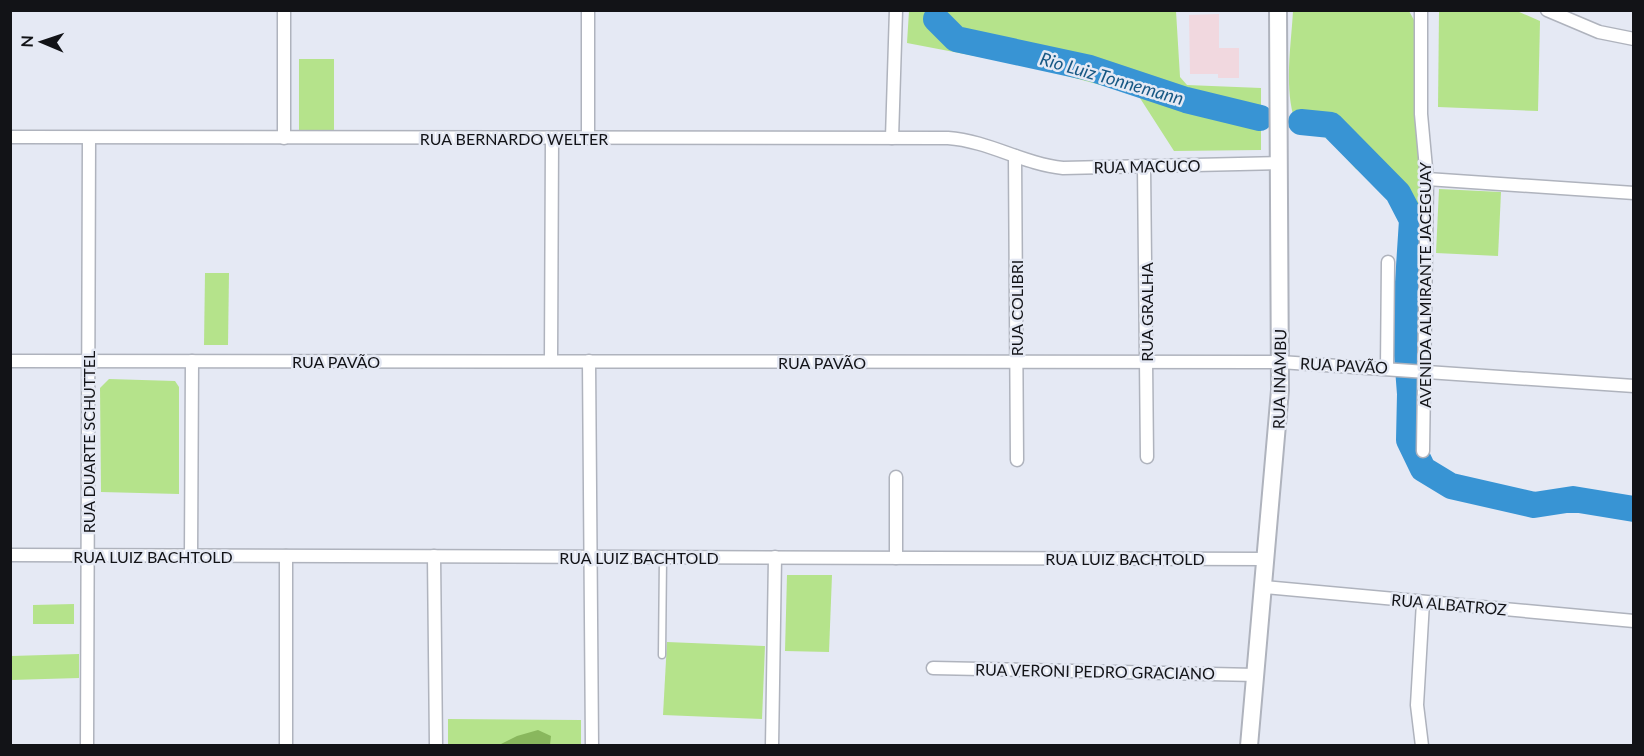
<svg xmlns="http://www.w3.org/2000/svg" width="1644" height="756" viewBox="0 0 1644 756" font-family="Lato,sans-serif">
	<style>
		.education { fill: #f1d8df }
		.green { fill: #b5e38b }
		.forest { fill: #89b75d }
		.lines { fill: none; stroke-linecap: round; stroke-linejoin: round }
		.river { stroke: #3894d4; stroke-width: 26 }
		.service-casing { stroke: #afb3bd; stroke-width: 9 }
		.minor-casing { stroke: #afb3bd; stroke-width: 15 }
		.secondary-casing { stroke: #afb3bd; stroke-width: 20 }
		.service { stroke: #fff; stroke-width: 6 }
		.minor { stroke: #fff; stroke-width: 12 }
		.secondary { stroke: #fff; stroke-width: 16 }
		.labels { text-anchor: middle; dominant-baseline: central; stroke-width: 5; stroke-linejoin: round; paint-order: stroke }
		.street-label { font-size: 16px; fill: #121317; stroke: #e5e9f4 }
		.water-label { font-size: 18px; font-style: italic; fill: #175884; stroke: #e5e9f4 }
	</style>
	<rect width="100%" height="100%" fill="#e5e9f4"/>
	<path class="education" d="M1219 14V48H1239V78H1218V74H1190L1189 15Z"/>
	<g class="green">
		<path d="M909 11H1176L1180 77 1187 85 1261 88V150L1174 151 1138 95 1037 68 907 43Z"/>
		<path d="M1293 11H1409L1414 20 1417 138 1424 213 1418 338 1416 351 1410 358 1402 356 1404 259 1408 226 1401 205 1375 178 1356 169 1340 151 1335 141 1297 127C1283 92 1291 48 1293 11Z"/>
		<path d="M1439 11H1517L1540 21 1538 111 1438 107Z"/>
		<rect x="299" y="59" width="35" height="71"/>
		<path d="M1439 189 1501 192 1498 256 1436 253Z"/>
		<path d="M205 273H229L228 345H204Z"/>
		<path d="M109 379 175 381 179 387V494L101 492 100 388Z"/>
		<path d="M787 575H832L829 652 785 651Z"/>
		<path d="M74 604V624H33V605Z"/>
		<path d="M667 642 765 646 762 719 663 715Z"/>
		<path d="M79 654V678L11 680V656Z"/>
		<path d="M448 719 581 720V745H448Z"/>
	</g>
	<path class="forest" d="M538 730 551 736 550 745H499L517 736Z"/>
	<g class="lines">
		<g class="river">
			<path d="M936 19 956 39 1090 68 1186 100 1260 118"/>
			<path d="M1301 122 1331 125 1398 193 1412 220 1405 329 1410 394 1409 440 1423 469 1451 486 1534 505 1573 499 1634 509"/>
		</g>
		<g class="service-casing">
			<path id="service" d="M662 655 663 557"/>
		</g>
		<g class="minor-casing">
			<g id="minor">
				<path d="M284 10V138"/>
				<path d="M588 10V138"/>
				<path d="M1421 10V114L1427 179 1423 451"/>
				<path d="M1547 10 1599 32 1634 39"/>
				<path d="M10 137 948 138C989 141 1023 164 1063 168L1280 163"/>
				<path d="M892 138 896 10"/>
				<path d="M1015 156 1017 460"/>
				<path d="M1144 166 1147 457"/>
				<path d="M1427 179 1634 193"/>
				<path d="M10 361 1280 362 1634 386"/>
				<path d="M551 361 552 138"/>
				<path d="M589 361 592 746"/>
				<path d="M1387 368 1388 262"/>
				<path d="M10 555 1267 559"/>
				<path d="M191 556 192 361"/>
				<path d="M286 556V746"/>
				<path d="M434 556 436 746"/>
				<path d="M896 558V477"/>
				<path d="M1264 587 1634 621"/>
				<path d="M933 668 1256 675"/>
				<path d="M87 746 89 138"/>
				<path d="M772 746 775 557"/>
				<path d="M1422 746 1417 705 1423 602"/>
			</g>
		</g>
		<g class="secondary-casing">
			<path id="secondary" d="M1249 746 1280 390 1278 10"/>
		</g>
		<use href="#service" class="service"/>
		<use href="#minor" class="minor"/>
		<use href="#secondary" class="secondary"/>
	</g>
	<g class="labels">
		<g class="street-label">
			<text x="514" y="138">RUA BERNARDO WELTER</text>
			<text transform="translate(1147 166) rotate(-1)">RUA MACUCO</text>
			<text transform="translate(1424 285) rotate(-90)">AVENIDA ALMIRANTE JACEGUAY</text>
			<text transform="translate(1016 308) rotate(-90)">RUA COLIBRI</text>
			<text transform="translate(1146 312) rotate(-90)">RUA GRALHA</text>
			<text x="336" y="361">RUA PAVÃO</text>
			<text x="822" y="362">RUA PAVÃO</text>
			<text transform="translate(1344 365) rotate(3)">RUA PAVÃO</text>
			<text transform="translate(1279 379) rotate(-89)">RUA INAMBU</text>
			<text transform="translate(88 442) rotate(-90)">RUA DUARTE SCHUTTEL</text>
			<text x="153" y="556">RUA LUIZ BACHTOLD</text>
			<text x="639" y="557">RUA LUIZ BACHTOLD</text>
			<text x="1125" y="558">RUA LUIZ BACHTOLD</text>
			<text transform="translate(1449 604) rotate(5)">RUA ALBATROZ</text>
			<text transform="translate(1095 671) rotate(1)">RUA VERONI PEDRO GRACIANO</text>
		</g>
		<g class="water-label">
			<text transform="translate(1112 78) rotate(16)">Rio Luiz Tonnemann</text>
		</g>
	</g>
	<rect width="1644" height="756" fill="none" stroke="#121317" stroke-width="24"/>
	<g transform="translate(42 42) rotate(272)" stroke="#e5e9f4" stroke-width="4.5" paint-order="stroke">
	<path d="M0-4.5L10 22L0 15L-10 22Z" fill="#121317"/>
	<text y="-9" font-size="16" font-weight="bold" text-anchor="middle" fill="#121317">N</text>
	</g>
</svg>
